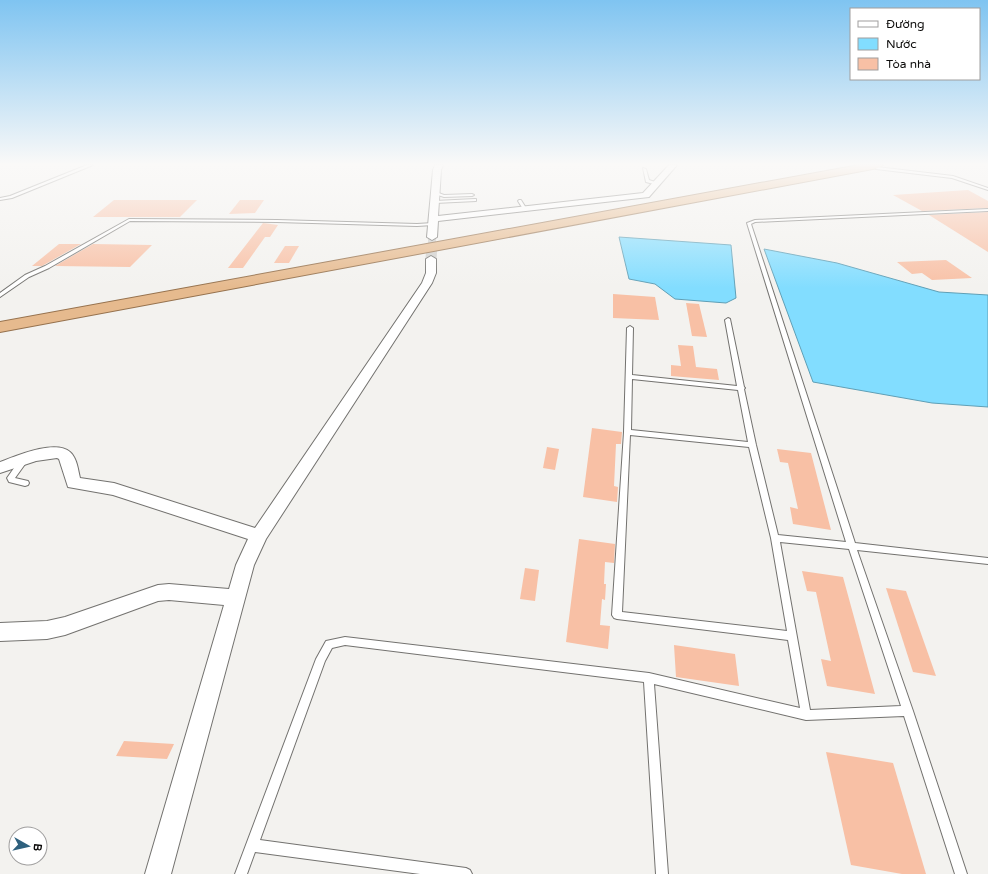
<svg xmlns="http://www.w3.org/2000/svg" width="988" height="874" viewBox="0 0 988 874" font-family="'Varela Round',sans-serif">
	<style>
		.water { fill: #82ddff; stroke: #5f9fb6 }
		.building { fill: #f8c0a5 }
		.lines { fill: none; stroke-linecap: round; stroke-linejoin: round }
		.minor-tunnel-far1 { stroke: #d1d0cd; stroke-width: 8; stroke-dasharray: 8 4.5; stroke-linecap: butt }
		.minor-tunnel { stroke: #d1d0cd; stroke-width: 11; stroke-dasharray: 11 5.5; stroke-linecap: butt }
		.service-casing { stroke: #73726f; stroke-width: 2 }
		.minor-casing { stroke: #73726f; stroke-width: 2 }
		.trunk-casing { stroke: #96724e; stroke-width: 2 }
		.service { fill: #fff; fill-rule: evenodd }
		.minor { fill: #fff; fill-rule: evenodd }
		.trunk { fill: #e6ba8e; fill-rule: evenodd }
	</style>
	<rect width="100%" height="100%" fill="#f3f2ef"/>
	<g class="water">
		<path d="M619 237 731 245 736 298 726 303 675 299 655 284 629 279Z"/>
		<path d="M764 249 837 263 939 292 988 295V407L932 403 813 382Z"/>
	</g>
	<g class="building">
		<path d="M968 190 988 201V208L922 211 893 195Z"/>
		<path d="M114 200H197L180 217H93Z"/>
		<path d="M240 200H264L255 213 229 214Z"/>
		<path d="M988 212V252L929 215Z"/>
		<path d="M263 223 278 225 270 237H265L243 268H228Z"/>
		<path d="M59 244H81L42 266H32Z"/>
		<path d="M93 244 152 245 130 267 55 266Z"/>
		<path d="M285 246H299L289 263H274Z"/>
		<path d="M946 260 972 278 932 280 922 273 912 274 897 262Z"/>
		<path d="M613 294 655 297 659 320 613 318Z"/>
		<path d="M686 303 699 304 707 337 692 336Z"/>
		<path d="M678 345 693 346 696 367 717 369 719 380 671 376V365L681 366Z"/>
		<path d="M592 428 622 432 621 444H616L614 486 618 487 617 502 583 497Z"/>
		<path d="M547 447 559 449 555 470 543 468Z"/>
		<path d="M777 449 811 453 831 530 793 524 790 507 798 509 788 463 780 462Z"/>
		<path d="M579 539 615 544 614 563 605 562 604 584H606L605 600 602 599 600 625 610 626 608 649 566 642Z"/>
		<path d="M525 568 539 570 535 601 520 599Z"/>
		<path d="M802 571 843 577 875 694 827 686 821 659 831 661 816 592 807 591Z"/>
		<path d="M886 588 906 591 936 676 913 672Z"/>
		<path d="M674 645 735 654 739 686 676 677Z"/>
		<path d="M124 741 174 744 167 759 116 756Z"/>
		<path d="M826 752 893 763 926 874H902L851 865Z"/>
	</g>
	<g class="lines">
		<path class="minor-tunnel-far1" d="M432 246V237"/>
		<path class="minor-tunnel" d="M431 259 432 245"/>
		<g class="service-casing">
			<g id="service">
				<path d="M87 165H93L12 198 0 200V198L10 196Z"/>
				<path d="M877 167 953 176 988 188V190L952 178 876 169Z"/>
				<path d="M643 168 646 169 649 180 658 183V185L646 182Z"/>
				<path d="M436 192 444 195 472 194 474 195 472 196 444 197 435 194V192Z"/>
				<path d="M475 199H476V201L435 203 433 202 435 201Z"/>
				<path d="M519 200H521L526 208 525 209H523L518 201Z"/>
				<path d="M988 209V211L755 222 751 224 855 543 988 558V564L857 550 913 711 967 874H955L904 716 806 720 654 684 668 874H656L644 682 345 645 332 648 325 661 260 840 466 868 470 870 472 874H420L255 852 247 874H235L316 659 326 641 345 637 649 673 800 708 788 640 617 619 614 618 612 615 624 432 627 328 630 326 633 328 632 375 737 386 725 320 728 318 730 319 744 387 745 388 744 389 756 445 778 535 846 542 747 223 755 220ZM632 379 738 390 748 442 631 430ZM630 435 749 447 771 538 787 631 622 612ZM780 542 849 549 901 706 810 710Z"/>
				<path d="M129 219 277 220 417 224 433 223 435 224 433 225 417 226 277 222 130 221 49 268 29 277 0 297V293L25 275 45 266Z"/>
				<path d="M21 458H27L28 460 15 478 28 481 29 483 28 485 25 486 9 482 7 478Z"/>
			</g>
		</g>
		<g class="minor-casing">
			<g id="minor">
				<path d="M435 165H443L441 170 438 216 643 193 669 165H677L649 197 438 221 437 237 432 240 427 237 433 170Z"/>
				<path d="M431 256 436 259V273L432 283 266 539 254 565 171 874H145L224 605 169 600 158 601 65 635 47 639 0 641V623L47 621 65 617 158 585 169 584 229 589 236 565 248 539 113 495 68 487 59 459 57 458 36 461 0 473V462C16 456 55 439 70 452 77 458 78 470 80 478L114 483 255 528 422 283 426 273V259Z"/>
			</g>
		</g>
		<g class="trunk-casing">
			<path id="trunk" d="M859 165H883L878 168 0 332V322Z"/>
		</g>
		<use href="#service" class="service"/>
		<use href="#minor" class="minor"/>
		<use href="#trunk" class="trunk"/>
	</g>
	<linearGradient id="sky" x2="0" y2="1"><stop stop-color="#7fc4f1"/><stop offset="0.57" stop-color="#faf9f8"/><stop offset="1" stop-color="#faf9f8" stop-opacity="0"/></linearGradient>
	<rect width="988" height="288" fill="url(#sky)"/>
	<rect x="850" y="8" width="130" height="72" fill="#ffffff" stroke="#9f9e9e"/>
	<rect x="858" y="21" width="20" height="6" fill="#ffffff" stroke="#9f9e9e"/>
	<text x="886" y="28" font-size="12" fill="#0e0d0c">Đường</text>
	<rect x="858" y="38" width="20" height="12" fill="#82ddff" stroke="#9f9e9e"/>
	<text x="886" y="48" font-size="12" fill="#0e0d0c">Nước</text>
	<rect x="858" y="58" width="20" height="12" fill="#f8c0a5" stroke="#9f9e9e"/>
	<text x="886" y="68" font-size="12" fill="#0e0d0c">Tòa nhà</text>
	<g transform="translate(28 846) rotate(98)"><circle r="19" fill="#ffffff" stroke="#9f9e9e"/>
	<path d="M0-3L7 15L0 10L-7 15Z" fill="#2e607d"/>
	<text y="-6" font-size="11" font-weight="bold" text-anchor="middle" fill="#0e0d0c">B</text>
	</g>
</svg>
